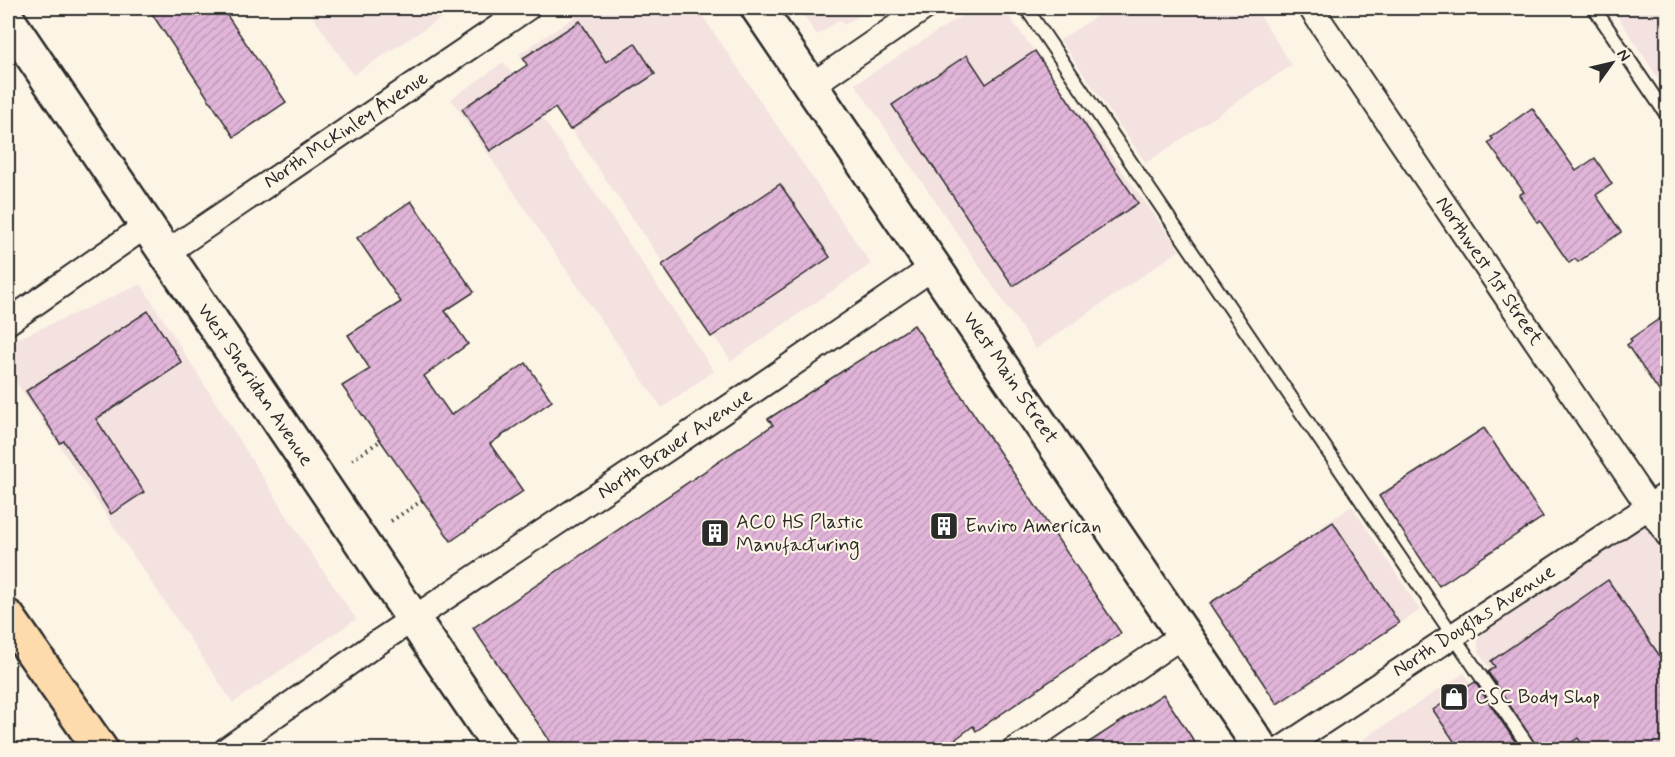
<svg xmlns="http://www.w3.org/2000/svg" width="1675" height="757" viewBox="0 0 1675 757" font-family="Mynerve,sans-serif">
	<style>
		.built { fill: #f4e2e1 }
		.building { fill: url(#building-hatch); stroke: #2b2b2b; stroke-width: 1.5 }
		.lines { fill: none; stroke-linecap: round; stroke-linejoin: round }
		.lane-casing { stroke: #2b2b2b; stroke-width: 16 }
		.street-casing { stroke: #2b2b2b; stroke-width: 28 }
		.secondary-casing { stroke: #2b2b2b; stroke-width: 38 }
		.primary-casing { stroke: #2b2b2b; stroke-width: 38 }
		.path { stroke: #2b2b2b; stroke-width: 4; stroke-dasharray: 1.5 4.5; stroke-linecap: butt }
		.lane { stroke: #fcf5e5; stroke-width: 12 }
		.street { stroke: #fcf5e5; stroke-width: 24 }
		.secondary { stroke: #fcf5e5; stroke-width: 33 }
		.primary { stroke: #fedbac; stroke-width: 33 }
		.labels { text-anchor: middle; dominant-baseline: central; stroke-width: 4.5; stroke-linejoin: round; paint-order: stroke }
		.street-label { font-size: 20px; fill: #2b2b2b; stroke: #fcf5e5 }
		.poi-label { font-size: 20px; fill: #2b2b2b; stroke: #fcf5e5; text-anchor: start }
	</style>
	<defs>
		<pattern id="building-hatch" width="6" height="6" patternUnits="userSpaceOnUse" patternTransform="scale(1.5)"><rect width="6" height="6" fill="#e1b5d9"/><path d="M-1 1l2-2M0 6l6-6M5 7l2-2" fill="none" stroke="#c19cba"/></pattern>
	</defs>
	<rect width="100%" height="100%" fill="#fcf5e5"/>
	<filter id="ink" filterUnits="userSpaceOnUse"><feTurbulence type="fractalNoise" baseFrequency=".0167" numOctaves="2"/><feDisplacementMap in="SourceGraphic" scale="12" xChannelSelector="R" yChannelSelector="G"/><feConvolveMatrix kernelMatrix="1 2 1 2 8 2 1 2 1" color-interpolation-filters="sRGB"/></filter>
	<g filter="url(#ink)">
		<g class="built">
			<path d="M307 8H457L353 75Z"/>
			<path d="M588 8H697L871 264 731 361 519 54Z"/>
			<path d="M798 8H871L844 25 840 20 817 35Z"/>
			<path d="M974 8H1003L1180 250 1036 349 855 84Z"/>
			<path d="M1109 8H1255L1292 65 1146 163 1060 40Z"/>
			<path d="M1612 8H1667V92Z"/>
			<path d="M504 62 618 227 714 371 662 408 562 264 451 99Z"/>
			<path d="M141 284 305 544 356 619 233 703 8 370V343Z"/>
			<path d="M1352 506 1420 610 1278 706 1209 604Z"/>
			<path d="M1667 510V681L1568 749H1544L1480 654 1477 641 1482 633Z"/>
			<path d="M1464 673 1517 749 1347 750Z"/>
		</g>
		<g class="building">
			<path d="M148 8H222L286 102 234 137Z"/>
			<path d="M580 21 606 62 635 43 655 74 570 130 555 108 490 151 462 109 527 65 523 58Z"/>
			<path d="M1035 51 1138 203 1013 286 892 105 967 55 986 84Z"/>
			<path d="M1532 108 1576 171 1595 158 1612 184 1596 195 1621 232 1578 262 1575 259 1569 263 1540 221 1537 222 1519 195 1524 192 1488 143 1493 139 1491 137Z"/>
			<path d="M780 184 830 257 711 337 662 265Z"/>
			<path d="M411 201 474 292 445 311 468 344 424 376 451 415 526 363 552 401 490 444 523 491 451 541 342 386 370 369 348 335 401 302 357 238Z"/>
			<path d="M148 311 182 363 96 419 144 492 111 514 64 441 60 443 26 391Z"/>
			<path d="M1668 313V404L1627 345 1632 341 1630 339Z"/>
			<path d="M914 325 1121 633 976 731 973 726 941 750H556L473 628 773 425 768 419Z"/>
			<path d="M1484 428 1543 517 1439 586 1379 496Z"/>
			<path d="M1333 522 1399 623 1277 704 1210 603Z"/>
			<path d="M1608 580 1668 668V743L1657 750H1586L1578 738 1562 750H1539L1488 672 1495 667 1491 661Z"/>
			<path d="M1475 682 1521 750H1460L1433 710Z"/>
			<path d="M1163 694 1200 750H1077Z"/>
		</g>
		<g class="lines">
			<g class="lane-casing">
				<g id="lane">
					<path d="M1026 8 1531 750"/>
					<path d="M1594 8 1668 117"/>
				</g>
			</g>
			<g class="street-casing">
				<g id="street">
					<path d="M1311 8 1668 535"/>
					<path d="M812 85 924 8"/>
					<path d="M166 253 527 8"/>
					<path d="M8 322 147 225"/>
					<path d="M226 750 377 643 740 400 935 266"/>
					<path d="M1015 750 1183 635"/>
					<path d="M1280 750 1668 494"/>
				</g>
			</g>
			<g class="secondary-casing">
				<g id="secondary">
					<path d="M758 8 1262 750"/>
					<path d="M8 20 502 750"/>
				</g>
			</g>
			<g class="primary-casing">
				<path id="primary" d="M8 617 101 750"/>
			</g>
			<g class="path">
				<path d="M352 460 380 441"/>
				<path d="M391 521 423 500"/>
			</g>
			<use href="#lane" class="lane"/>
			<use href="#street" class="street"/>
			<use href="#secondary" class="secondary"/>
			<use href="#primary" class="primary"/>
		</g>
	</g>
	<defs>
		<g id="building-square" transform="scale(1.5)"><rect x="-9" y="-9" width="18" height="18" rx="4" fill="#2b2b2b" stroke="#fcf5e5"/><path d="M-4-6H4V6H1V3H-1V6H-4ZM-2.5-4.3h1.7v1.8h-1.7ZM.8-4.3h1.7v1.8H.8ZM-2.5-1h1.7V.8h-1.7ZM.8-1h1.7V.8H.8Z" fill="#fff"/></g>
		<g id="shop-square" transform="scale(1.5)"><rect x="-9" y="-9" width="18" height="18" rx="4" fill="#2b2b2b" stroke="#fcf5e5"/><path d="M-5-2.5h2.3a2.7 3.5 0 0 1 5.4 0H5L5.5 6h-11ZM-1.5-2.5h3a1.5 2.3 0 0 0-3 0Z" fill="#fff"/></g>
	</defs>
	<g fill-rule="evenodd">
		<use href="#building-square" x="944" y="526"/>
		<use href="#building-square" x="715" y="533"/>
		<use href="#shop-square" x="1454" y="697"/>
	</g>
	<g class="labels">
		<g class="street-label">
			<text transform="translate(346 130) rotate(-34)">North McKinley Avenue</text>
			<text transform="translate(1489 271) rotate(56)">Northwest 1st Street</text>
			<text transform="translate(1010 378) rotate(56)">West Main Street</text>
			<text transform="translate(255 385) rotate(56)">West Sheridan Avenue</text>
			<text transform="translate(675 444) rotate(-34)">North Brauer Avenue</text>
			<text transform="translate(1474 621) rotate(-33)">North Douglas Avenue</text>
		</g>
		<g class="poi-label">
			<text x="736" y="522">ACO HS Plastic<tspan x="736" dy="23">Manufacturing</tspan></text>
			<text x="965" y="526">Enviro American</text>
			<text x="1475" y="697">CSC Body Shop</text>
		</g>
	</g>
	<rect width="1675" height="757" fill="none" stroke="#fcf5e5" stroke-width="30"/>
	<rect x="15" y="15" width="1645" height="727" fill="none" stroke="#2b2b2b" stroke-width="2" filter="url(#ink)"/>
	<g transform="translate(1612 63) rotate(56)" stroke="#fcf5e5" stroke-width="4.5" paint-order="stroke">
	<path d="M0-4.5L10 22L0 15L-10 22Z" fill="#2b2b2b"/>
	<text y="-9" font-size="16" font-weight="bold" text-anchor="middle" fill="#2b2b2b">N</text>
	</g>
</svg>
